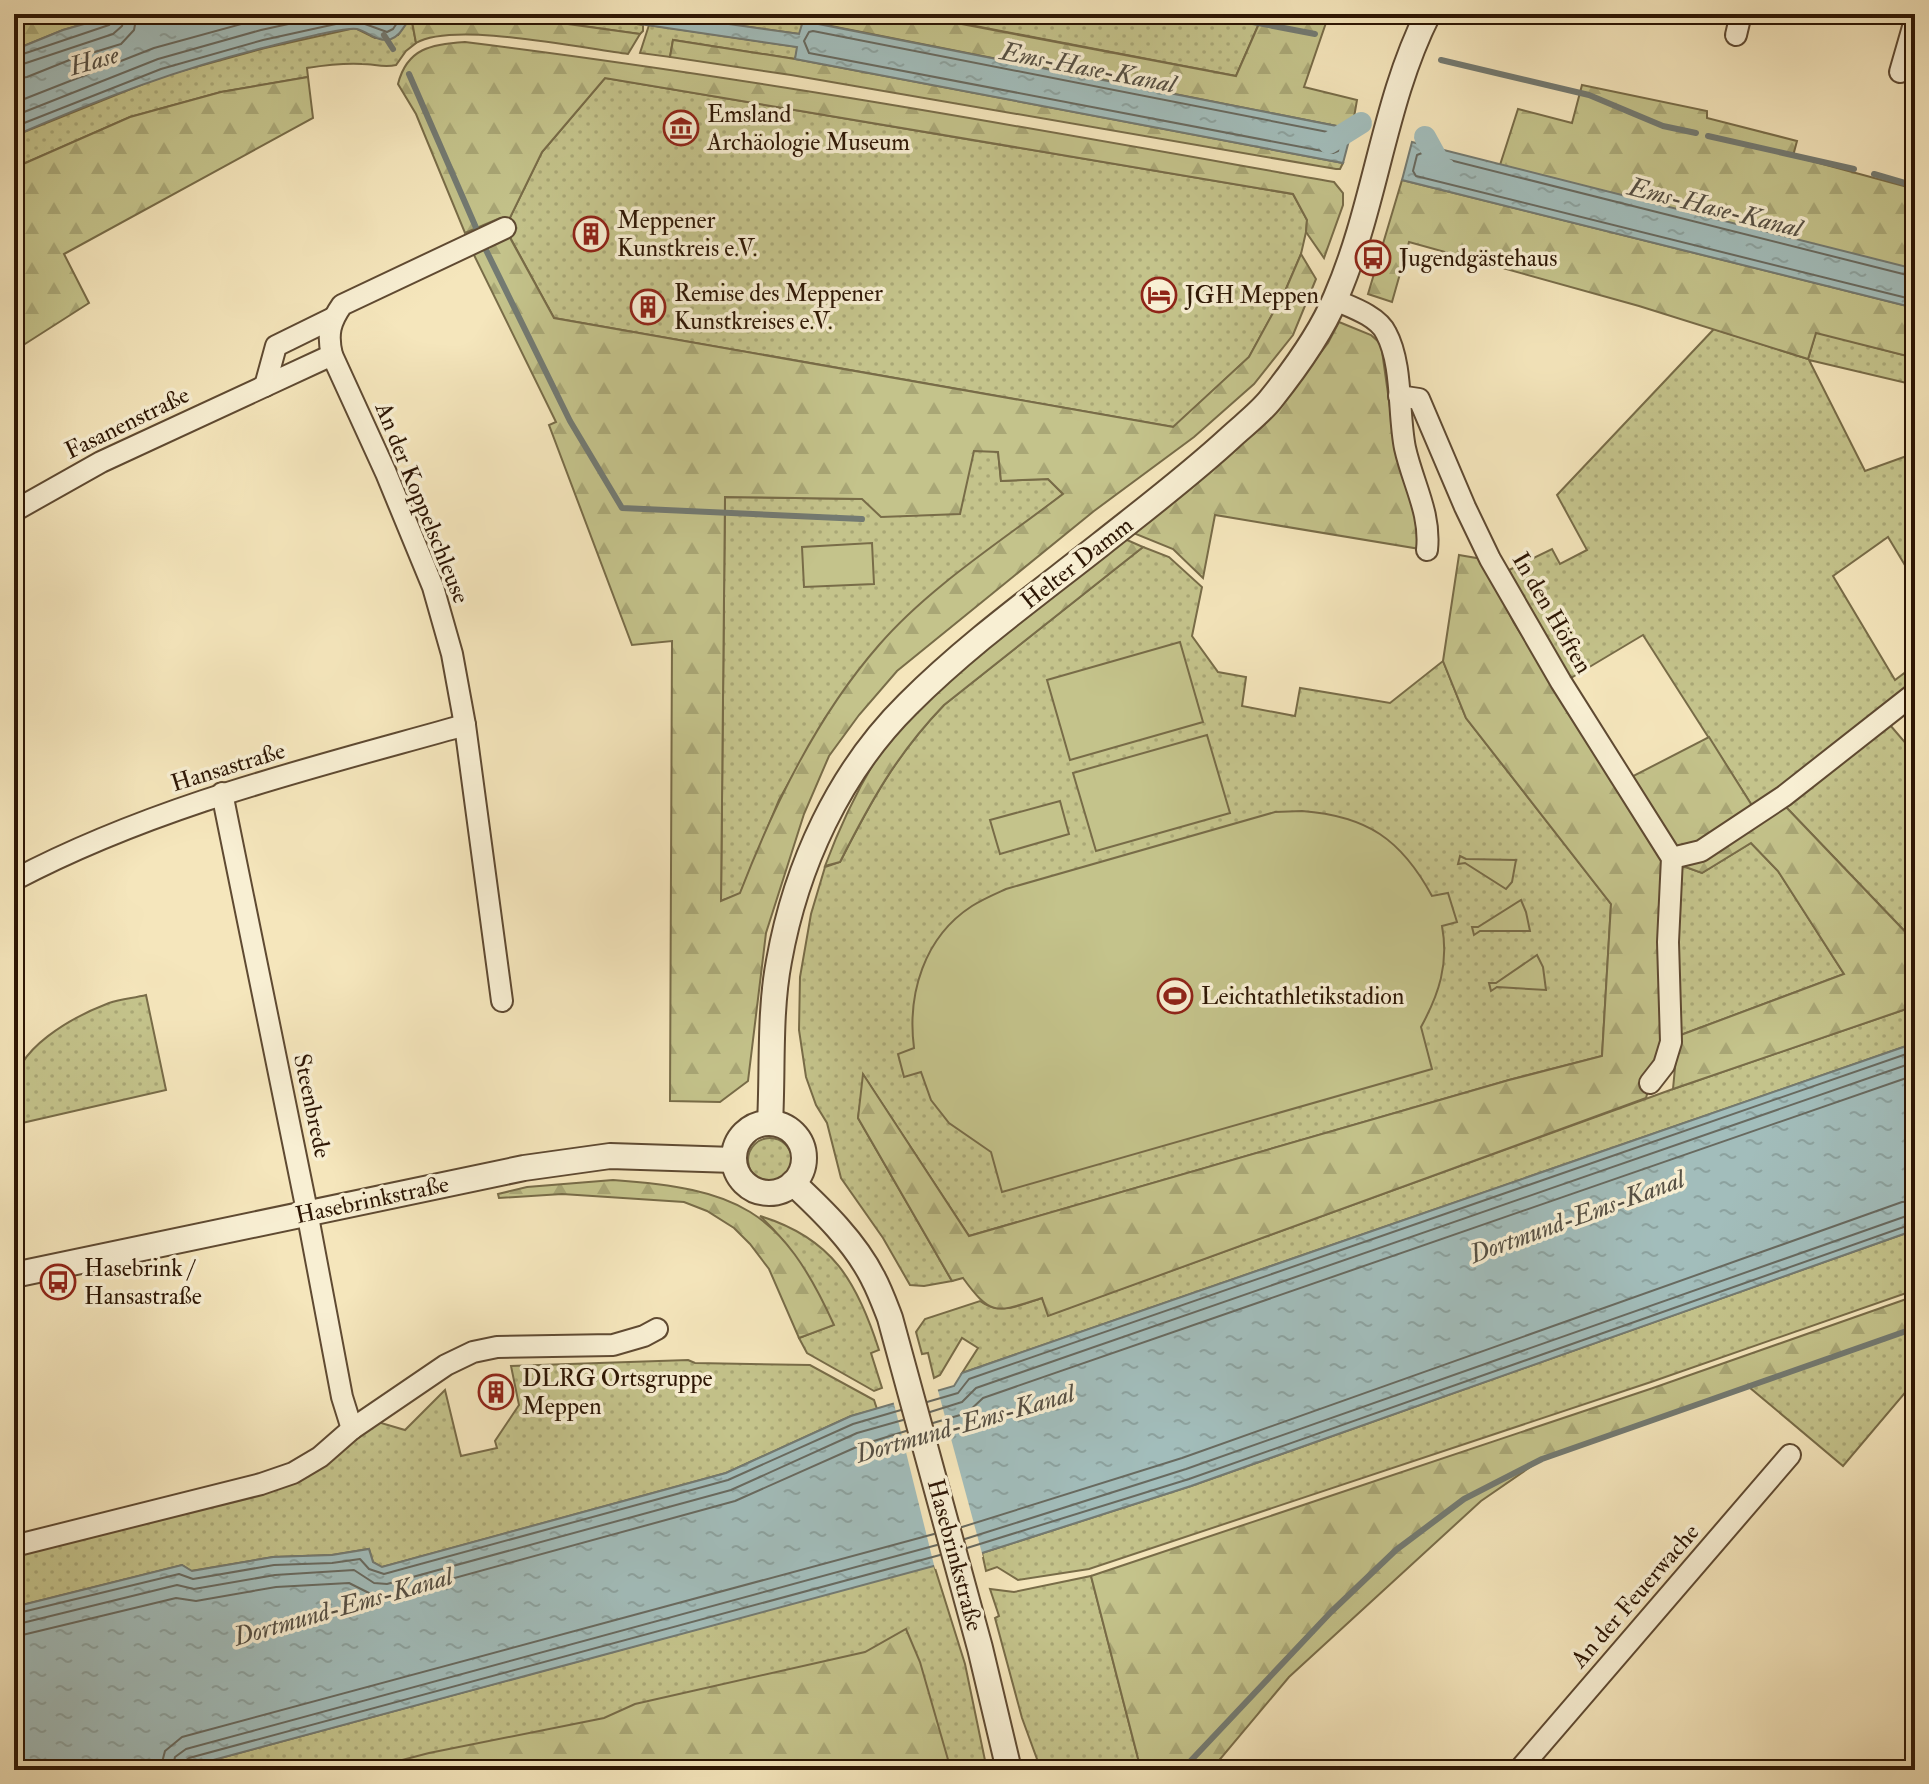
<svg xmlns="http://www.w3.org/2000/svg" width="1929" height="1784" viewBox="0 0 1929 1784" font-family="'IM FELL Double Pica',serif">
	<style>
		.green { fill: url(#green-dots); stroke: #786c48; stroke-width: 2 }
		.forest { fill: url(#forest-firs); stroke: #786c48; stroke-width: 2; fill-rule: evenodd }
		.pitch { fill: #c4c38b; stroke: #786c48; stroke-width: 2 }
		.water { fill: url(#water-ripples); stroke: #737a72; stroke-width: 2 }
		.pier { fill: #f5e6bc }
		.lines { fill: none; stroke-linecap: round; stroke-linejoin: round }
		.shore { stroke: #686a60; stroke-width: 2 }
		.stream { stroke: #737a72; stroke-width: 6 }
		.canal { stroke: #a2bdbb; stroke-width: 22 }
		.minor-casing { stroke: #5f4a32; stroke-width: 24 }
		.tertiary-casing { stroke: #5f4a32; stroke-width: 28 }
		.minor { stroke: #f8efd3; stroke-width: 20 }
		.tertiary { stroke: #f8efd3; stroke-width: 24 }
		.labels { text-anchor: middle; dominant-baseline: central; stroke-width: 7; stroke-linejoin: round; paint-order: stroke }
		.poi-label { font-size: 24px; fill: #2d1604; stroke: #f8efd3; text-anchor: start }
		.street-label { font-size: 24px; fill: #2d1604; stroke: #f8efd3 }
		.water-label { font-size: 26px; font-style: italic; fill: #565044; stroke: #f8efd3 }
	</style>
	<defs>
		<pattern id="green-dots" width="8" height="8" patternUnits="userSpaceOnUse" patternTransform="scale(2)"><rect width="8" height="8" fill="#c4c38b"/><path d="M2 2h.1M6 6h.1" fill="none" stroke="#a9a776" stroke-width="1.8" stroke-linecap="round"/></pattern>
		<pattern id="forest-firs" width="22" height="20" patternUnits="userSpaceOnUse" patternTransform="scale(2)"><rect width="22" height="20" fill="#c4c38b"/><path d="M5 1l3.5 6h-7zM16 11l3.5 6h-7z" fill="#a9a776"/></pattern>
		<pattern id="water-ripples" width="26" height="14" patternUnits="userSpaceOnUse" patternTransform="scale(2)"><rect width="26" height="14" fill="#a2bdbb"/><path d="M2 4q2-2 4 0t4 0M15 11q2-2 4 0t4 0" fill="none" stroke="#8ca29f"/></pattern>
	</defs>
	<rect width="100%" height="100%" fill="#f5e6bc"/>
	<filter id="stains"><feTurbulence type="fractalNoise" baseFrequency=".0025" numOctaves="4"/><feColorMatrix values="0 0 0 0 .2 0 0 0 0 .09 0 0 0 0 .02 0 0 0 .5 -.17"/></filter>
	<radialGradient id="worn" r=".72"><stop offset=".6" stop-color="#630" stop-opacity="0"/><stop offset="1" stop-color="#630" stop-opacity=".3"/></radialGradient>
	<g class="green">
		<path d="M571 14 643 25V31L640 34 569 24Z"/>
		<path d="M658 14H832L831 26 803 21 800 34Z"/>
		<path d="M940 14H1255L1261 19 1236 76 939 19Z"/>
		<path d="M411 16 416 43 406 51 396 65C384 68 374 64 362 64 343 63 326 65 307 68L308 77 221 92 130 117 14 168V136L163 76 265 48 355 28 375 38 398 35Z"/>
		<path d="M649 25 798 47 795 59 673 40 670 57 640 53Z"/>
		<path d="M605 78 1293 194 1307 220 1306 232 1301 254 1286 289 1249 357 1174 427 554 318 505 228 542 152Z"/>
		<path d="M1714 329 1808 359 1816 332 1915 358V385L1809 360 1865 471 1915 453V582L1888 537 1833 576 1895 680 1915 665V683L1753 807 1643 635 1571 678 1531 615 1509 570 1552 549 1560 564 1587 550 1557 495Z"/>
		<path d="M973 451H998L1001 481 1048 479 1063 494 933 594 825 718 779 800 740 894 721 901 725 497 862 499Z"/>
		<path d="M1143 547 1169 557 1202 587 1192 636 1218 672 1246 677 1242 706 1295 716 1300 688 1390 703 1443 661 1466 718 1611 904 1602 1056 1509 1080 969 1236 864 1076 858 1118 952 1281 924 1286 910 1285 883 1238 841 1178 827 1123 816 1105 806 1077 799 1030 800 977 811 914 825 867 840 862C871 801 896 755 944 705Z"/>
		<path d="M1890 725 1915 754V942L1785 806Z"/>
		<path d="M1751 843 1778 871 1844 974 1678 1036 1676 941 1680 865 1702 873Z"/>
		<path d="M146 995 166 1090 22 1123C20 1114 15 1102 14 1093 11 1049 75 1016 109 1003 121 999 134 998 146 995Z"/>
		<path d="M1915 1006V1043L962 1373 978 1348 962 1338 940 1375 934 1378 928 1353 922 1354 916 1332 925 1319 980 1301C1000 1316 1020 1305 1042 1298L1049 1315 1673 1089Z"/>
		<circle cx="770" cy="1160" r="22"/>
		<path d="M760 1216C832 1238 857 1281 879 1350L871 1353 882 1388 874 1391 807 1353 799 1338 833 1325C815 1284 793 1246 760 1216Z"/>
		<path d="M1915 1230V1290L1651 1382 1089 1569 1018 1580 997 1567 986 1571 982 1553 1191 1486Z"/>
		<path d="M1915 1328V1381L1843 1466 1749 1387Z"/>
		<path d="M688 1360 695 1363 810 1365 874 1400 877 1409 851 1416 726 1473 382 1567 373 1562 369 1549 332 1555 273 1557 191 1571 182 1565 14 1607V1553L264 1490 378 1422 405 1430 445 1390 461 1456 497 1448 495 1441 519 1405 511 1366Z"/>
		<path d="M934 1565 965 1664 987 1770H176Z"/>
		<path d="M1091 1576 1141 1770H1041L1022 1718 995 1618 999 1616 990 1589 1014 1592Z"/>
	</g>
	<g class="forest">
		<path d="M14 14H119L63 30 14 50Z"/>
		<path d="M416 14H495L640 34 628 54C580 48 454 21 416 43L411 16Z"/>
		<path d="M832 14H940V20L1236 76 1261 19 1271 26 1283 14H1329L1304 87 1357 100 1352 129 831 26Z"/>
		<path d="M673 40 795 59 1343 163 1340 169H1336L791 75 670 57Z"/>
		<path d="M465 42C757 78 1045 131 1334 182L1343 193V205L1324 258 1306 232 1307 220 1293 194 605 78 542 152 505 228 500 218 465 233 416 114 398 84C407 48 432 44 465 42Z"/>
		<path d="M308 77 313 118 64 254 89 303 14 351V168L130 117 221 92Z"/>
		<path d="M1582 85 1707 111V118L1797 141 1793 156 1915 189V270L1500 165 1518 109 1572 123Z"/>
		<path d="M1402 180 1915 308V358L1816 333 1808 359 1639 306 1409 242 1392 302 1368 294Z"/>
		<path d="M509 236 554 318 1173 427 1249 357 1286 289 1301 254 1316 279 1293 335 1254 384 1194 437 1094 511 897 671 859 715 829 756 804 814 766 933 748 1081 720 1102 670 1101 672 641 632 645 549 425 556 422 473 253ZM974 451 998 452 1001 481 1048 479 1063 494C1003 540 929 587 879 645 817 716 774 805 740 893L721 901 725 497 862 499 881 517 960 514Z"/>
		<path d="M1339 322 1371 335 1381 344 1394 436 1422 532 1420 549 1215 515 1203 578 1173 549 1126 530 1279 406 1328 343Z"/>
		<path d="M1118 536 1143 547 944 705C896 755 871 801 840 862L825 866C844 815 867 769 899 724Z"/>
		<path d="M1459 555 1482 559 1514 623 1616 785 1709 737 1761 820 1785 806 1915 942V1006L1673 1089 1678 1036 1844 974 1778 871 1751 843 1702 873 1666 860 1662 1041 1646 1098 1048 1316 1042 1298C997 1312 992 1318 963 1278L952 1281 858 1118 863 1074 969 1236 1509 1080 1602 1056 1611 904 1466 718 1443 661Z"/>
		<path d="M613 1180C737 1189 781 1208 834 1325L799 1338 769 1269 750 1244 734 1228 707 1211 684 1202 562 1194 499 1198 498 1194 527 1187Z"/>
		<path d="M1915 1296V1328L1542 1459 1481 1501 1289 1677 1211 1770H1141L1091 1576 1653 1388Z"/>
		<path d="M906 1629 920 1662 951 1770H364L429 1753 604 1718 635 1704 865 1652Z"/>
	</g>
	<g class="pitch">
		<path d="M872 543 874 584 804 587 802 547Z"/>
		<path d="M1180 642 1203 722 1070 760 1047 680Z"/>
		<path d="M1207 735 1230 813 1096 851 1073 773Z"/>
		<path d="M1060 801 1069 834 1000 854 990 820Z"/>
		<path d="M1302 811C1367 816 1401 839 1432 896L1448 893 1457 922 1442 926C1449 964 1439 994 1421 1027L1432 1069 1002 1192 991 1152 949 1123 931 1100 921 1072 904 1077 898 1054 914 1048C907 994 924 937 972 906 983 899 995 894 1006 889L1275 812Z"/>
		<path d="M1460 856 1466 859 1516 860 1512 882 1506 889 1465 863 1458 864Z"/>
		<path d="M1521 900 1526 912 1530 931H1480L1474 935 1472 927H1478Z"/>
		<path d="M1537 955 1543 967 1546 990 1497 987 1491 991 1489 983H1496Z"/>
	</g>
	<g class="water">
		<path d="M119 14H416C405 20 403 35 391 39 378 43 369 32 357 29 346 26 283 43 267 47 180 68 96 100 14 136V50L63 30Z"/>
		<path d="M495 14H658L799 34 803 21 1352 129 1343 163 795 59 797 47 571 14 569 24Z"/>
		<path d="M1412 142 1915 269V308L1402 180Z"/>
		<path d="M1915 1043V1230L1191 1486 982 1553 176 1770H14V1607L182 1565 192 1571 273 1557 332 1555 369 1549 373 1562 382 1567 726 1473 851 1416 954 1386 962 1373Z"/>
	</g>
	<path class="pier" d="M937 1387 983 1557 935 1569 893 1400Z"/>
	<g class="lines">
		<g class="shore">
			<path d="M813 31 1338 134 1341 139 1338 151 1333 153 809 53 804 41 809 32Z"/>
			<path d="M14 57 109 25 114 20 115 14"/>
			<path d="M14 67 113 34 122 26 125 14"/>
			<path d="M14 79 27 77 72 59 121 44 134 30 137 14"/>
			<path d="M14 103 154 48 278 14"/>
			<path d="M14 116 158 59 261 30 334 14"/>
			<path d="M14 127 161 69 263 40 354 20 387 32 393 29 403 14"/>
			<path d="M1915 277 1422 153 1417 155 1413 171 1416 176 1915 300"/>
			<path d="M927 1402 958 1393 969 1379 1915 1051"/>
			<path d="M930 1412 962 1402 976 1388 1915 1062"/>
			<path d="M933 1423 967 1413 983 1398 1915 1075"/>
			<path d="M962 1527 1182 1458 1902 1202 1915 1201"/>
			<path d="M965 1539 1186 1469 1915 1213"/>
			<path d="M967 1548 1189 1479 1915 1223"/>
			<path d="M14 1614 179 1574 193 1579 274 1565 332 1563 360 1559 369 1569 384 1574 728 1480 853 1424 901 1410"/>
			<path d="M14 1625 177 1585 194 1589 275 1575 354 1570 374 1583 387 1584 731 1490 857 1433 903 1420"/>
			<path d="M14 1637 176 1598 196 1601 276 1587 349 1583 373 1595 389 1596 735 1501 861 1445 906 1431"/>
			<path d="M160 1770 165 1751 182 1737 934 1534"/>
			<path d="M172 1770 175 1757 186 1749 937 1545"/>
			<path d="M182 1770 183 1763 189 1758 940 1555"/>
		</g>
		<g class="stream">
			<path d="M1211 14 1315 34"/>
			<path d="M384 35 393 49"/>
			<path d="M1441 60 1589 95 1663 126 1696 133"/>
			<path d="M409 74 484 246 570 421 622 508 862 519"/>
			<path d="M1708 136 1854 169"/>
			<path d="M1874 174 1915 186"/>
			<path d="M1182 1770 1331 1612 1396 1550 1464 1499 1542 1459 1915 1328"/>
		</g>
		<g class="canal">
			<path d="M1425 137 1442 168 1445 169"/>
			<path d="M1329 143 1361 123"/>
		</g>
		<g class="minor-casing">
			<g id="minor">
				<path d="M1736 35 1741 14"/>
				<path d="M1900 72 1915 20"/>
				<path d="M1335 300C1351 307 1378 316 1386 333 1403 364 1398 414 1405 448 1413 484 1431 513 1427 550"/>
				<path d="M265 386 276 346 333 318"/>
				<path d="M1399 396 1419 399 1465 507 1490 559 1561 682 1672 858 1668 942 1671 1042 1664 1065 1650 1083"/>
				<path d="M14 511 101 462 332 355"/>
				<path d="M222 793 305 1201 342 1397 352 1429"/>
				<path d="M1672 858 1701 851 1784 796 1915 693"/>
				<path d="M14 880C156 805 312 768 465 725"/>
				<path d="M502 1001 465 725 452 654 433 587 386 473 332 355C327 334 330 322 342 305L505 228"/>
				<path d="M14 1546 261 1484 293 1473 320 1457 352 1429 446 1365 473 1352 497 1347 613 1345 644 1336 657 1329"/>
				<path d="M1519 1770 1790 1455"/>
			</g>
		</g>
		<g class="tertiary-casing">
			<g id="tertiary">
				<path d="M770 1123C773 1069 769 1014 779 961 796 866 839 772 908 704 967 645 1035 596 1101 544 1145 509 1190 475 1231 437 1244 425 1260 413 1271 399 1295 369 1321 333 1336 297 1376 205 1383 103 1428 14"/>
				<circle cx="769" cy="1158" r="35"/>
				<path d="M793 1183C822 1210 855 1242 873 1278 880 1291 885 1305 890 1318L980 1648 1009 1770"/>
				<path d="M14 1275 524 1168 610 1156 734 1160"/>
			</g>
		</g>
		<use href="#minor" class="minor"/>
		<use href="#tertiary" class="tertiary"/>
	</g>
	<defs>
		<g id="museum-ring" transform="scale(1.8)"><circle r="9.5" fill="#f8efd3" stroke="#8f2418" stroke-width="1.5"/><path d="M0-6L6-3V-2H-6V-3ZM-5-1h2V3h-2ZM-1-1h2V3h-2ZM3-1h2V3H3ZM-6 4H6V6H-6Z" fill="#8f2418"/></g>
		<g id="building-ring" transform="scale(1.8)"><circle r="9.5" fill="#f8efd3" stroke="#8f2418" stroke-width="1.5"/><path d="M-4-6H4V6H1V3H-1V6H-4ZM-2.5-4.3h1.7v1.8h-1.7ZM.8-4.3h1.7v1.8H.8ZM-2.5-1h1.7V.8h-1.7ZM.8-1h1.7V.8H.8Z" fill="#8f2418"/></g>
		<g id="bus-ring" transform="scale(1.8)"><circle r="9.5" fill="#f8efd3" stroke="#8f2418" stroke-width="1.5"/><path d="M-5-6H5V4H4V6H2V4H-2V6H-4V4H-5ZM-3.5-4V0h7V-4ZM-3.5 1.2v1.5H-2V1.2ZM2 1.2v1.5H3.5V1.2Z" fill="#8f2418"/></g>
		<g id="hotel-ring" transform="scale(1.8)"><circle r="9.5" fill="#f8efd3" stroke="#8f2418" stroke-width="1.5"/><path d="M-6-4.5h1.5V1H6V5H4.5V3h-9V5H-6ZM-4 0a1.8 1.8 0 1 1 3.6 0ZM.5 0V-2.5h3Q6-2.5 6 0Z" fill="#8f2418"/></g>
		<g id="stadium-ring" transform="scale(1.8)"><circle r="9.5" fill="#f8efd3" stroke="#8f2418" stroke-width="1.5"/><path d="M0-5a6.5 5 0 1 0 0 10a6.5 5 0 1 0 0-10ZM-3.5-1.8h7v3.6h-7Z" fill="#8f2418"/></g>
	</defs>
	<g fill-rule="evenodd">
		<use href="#museum-ring" x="681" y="128"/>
		<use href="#building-ring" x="591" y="234"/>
		<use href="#bus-ring" x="1373" y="258"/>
		<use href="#hotel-ring" x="1159" y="295"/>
		<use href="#building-ring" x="648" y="307"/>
		<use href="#stadium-ring" x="1175" y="996"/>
		<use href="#bus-ring" x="58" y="1282"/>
		<use href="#building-ring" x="496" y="1392"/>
	</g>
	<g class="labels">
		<g class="poi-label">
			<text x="707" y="114">Emsland<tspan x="707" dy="28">Archäologie Museum</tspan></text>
			<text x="617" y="220">Meppener<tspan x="617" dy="28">Kunstkreis e.V.</tspan></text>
			<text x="1399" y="258">Jugendgästehaus</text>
			<text x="674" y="293">Remise des Meppener<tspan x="674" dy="28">Kunstkreises e.V.</tspan></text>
			<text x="1185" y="295">JGH Meppen</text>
			<text x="1201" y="996">Leichtathletikstadion</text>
			<text x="84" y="1268">Hasebrink /<tspan x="84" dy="28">Hansastraße</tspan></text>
			<text x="522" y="1378">DLRG Ortsgruppe<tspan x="522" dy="28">Meppen</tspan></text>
		</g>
		<g class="street-label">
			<text transform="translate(127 423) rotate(-26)">Fasanenstraße</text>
			<text transform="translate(422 503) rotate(68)">An der Koppelschleuse</text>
			<text transform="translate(1077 563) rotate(-38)">Helter Damm</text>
			<text transform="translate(1552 613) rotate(60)">In den Höften</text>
			<text transform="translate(228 767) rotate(-17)">Hansastraße</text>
			<text transform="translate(312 1106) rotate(78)">Steenbrede</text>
			<text transform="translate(372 1200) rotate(-12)">Hasebrinkstraße</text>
			<text transform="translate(955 1555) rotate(75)">Hasebrinkstraße</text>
			<text transform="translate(1635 1596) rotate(-49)">An der Feuerwache</text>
		</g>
		<g class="water-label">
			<text transform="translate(94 61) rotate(-16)">Hase</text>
			<text transform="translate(1088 68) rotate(11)">Ems-Hase-Kanal</text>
			<text transform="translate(1715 208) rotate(14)">Ems-Hase-Kanal</text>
			<text transform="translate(1577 1217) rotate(-20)">Dortmund-Ems-Kanal</text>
			<text transform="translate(965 1424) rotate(-16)">Dortmund-Ems-Kanal</text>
			<text transform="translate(343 1607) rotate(-16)">Dortmund-Ems-Kanal</text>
		</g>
	</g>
	<rect width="1929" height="1784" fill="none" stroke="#f5e6bc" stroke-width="48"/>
	<rect x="16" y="16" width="1897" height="1752" fill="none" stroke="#2d1604" stroke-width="4"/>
	<rect x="24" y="24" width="1881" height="1736" fill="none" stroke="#2d1604" stroke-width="2"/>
	<rect width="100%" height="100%" filter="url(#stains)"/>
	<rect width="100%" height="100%" fill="url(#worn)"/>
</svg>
